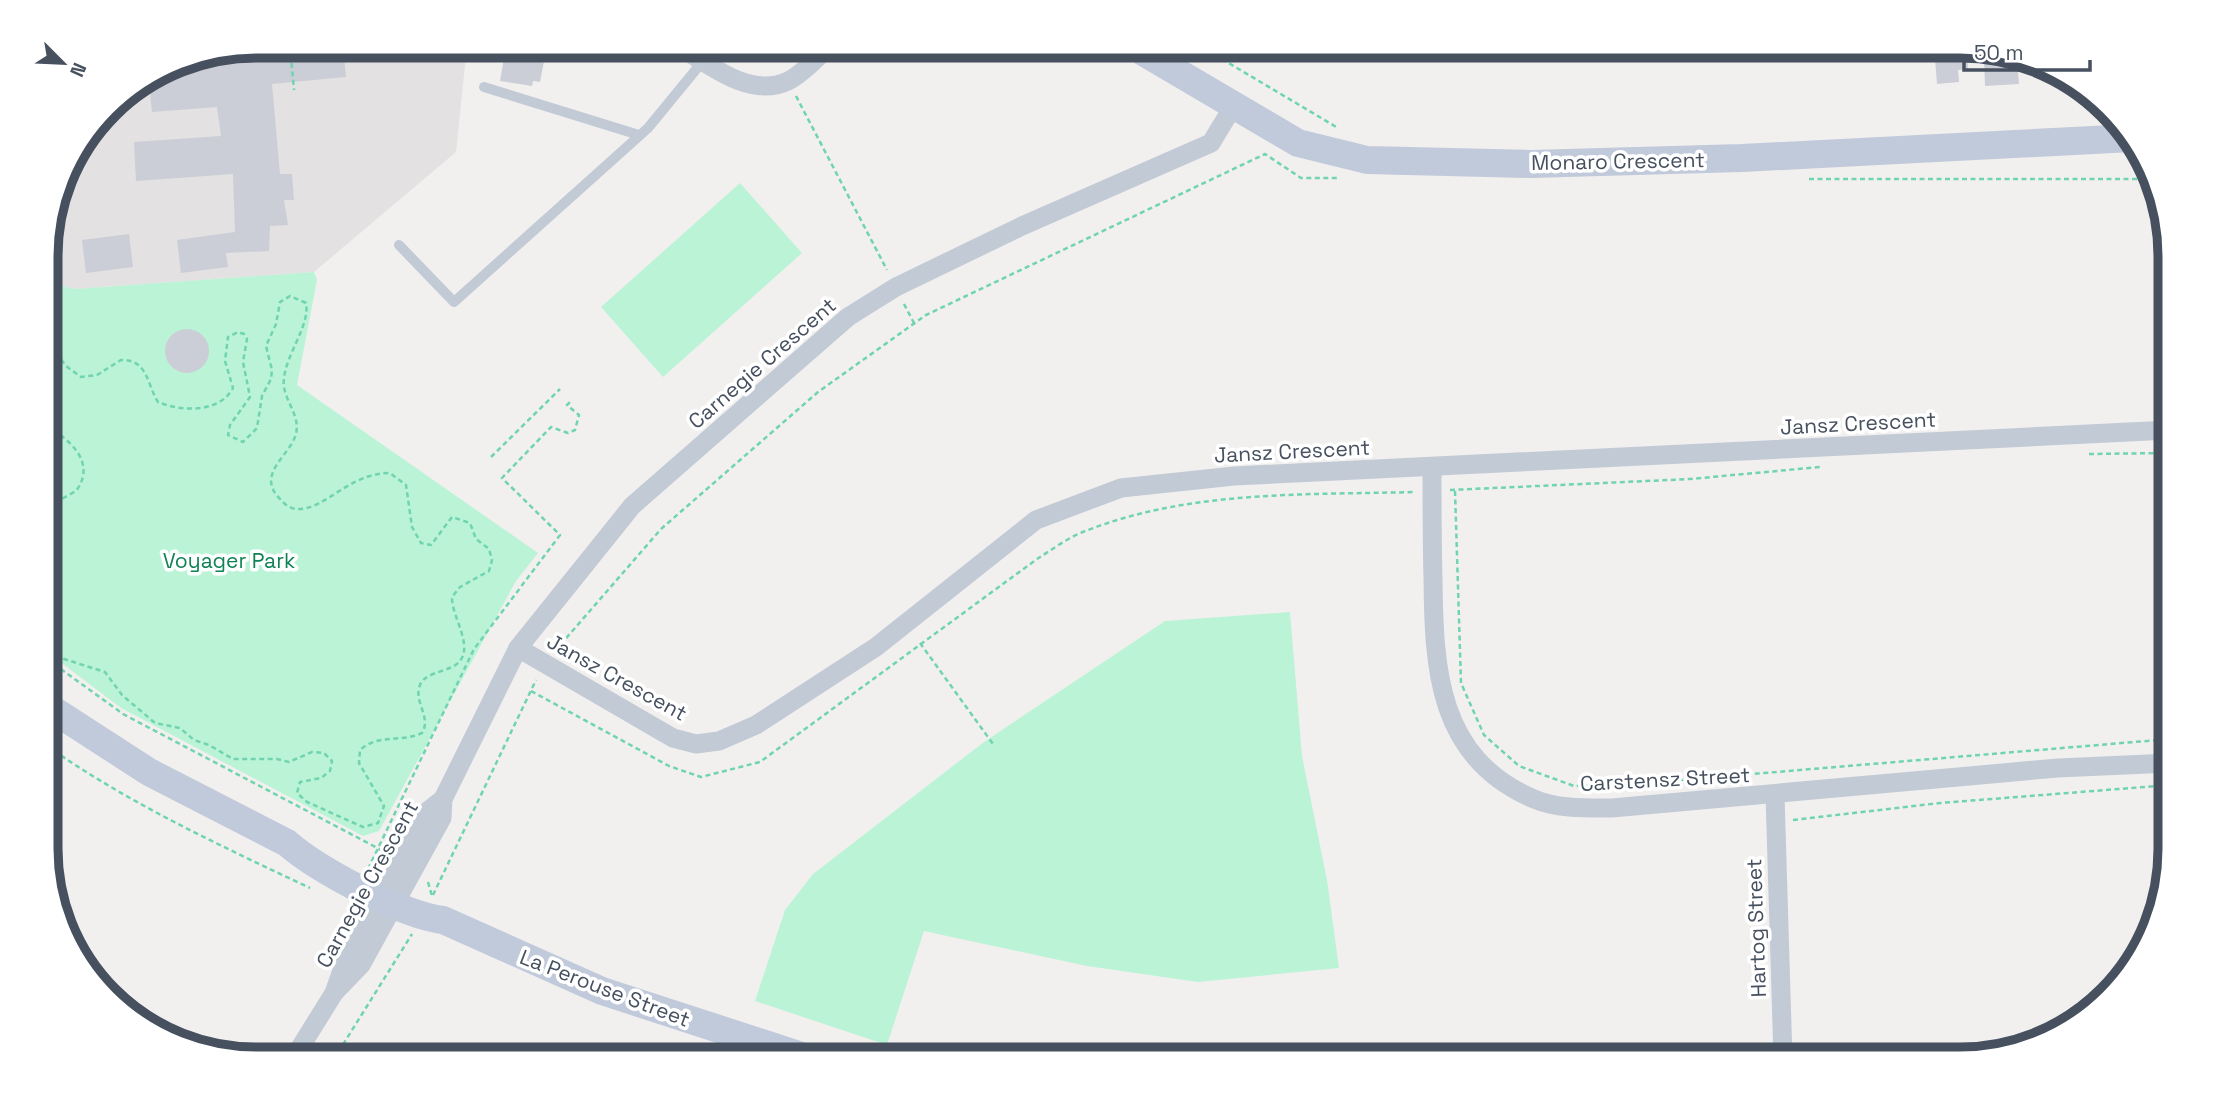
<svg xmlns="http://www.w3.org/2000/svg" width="2216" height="1105" viewBox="0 0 2216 1105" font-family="'Space Grotesk',sans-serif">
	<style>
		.education { fill: #e3e1e1 }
		.green { fill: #bbf3d7 }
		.building { fill: #cbced6 }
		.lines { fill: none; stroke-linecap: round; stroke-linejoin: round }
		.path { stroke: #6fd4af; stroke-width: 2.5; stroke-dasharray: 5 3.5; stroke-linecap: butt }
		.lane { stroke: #c2cad6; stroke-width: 10 }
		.street { stroke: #c2cad6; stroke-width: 19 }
		.secondary { stroke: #c1cada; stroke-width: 28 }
		.labels { text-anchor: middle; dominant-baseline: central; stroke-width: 7; stroke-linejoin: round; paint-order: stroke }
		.street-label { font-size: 21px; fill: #46505f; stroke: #fff }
		.park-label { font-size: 21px; fill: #0f8256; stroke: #fff }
		.rim { fill: none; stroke: #46505f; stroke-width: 9 }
	</style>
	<rect width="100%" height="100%" fill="#f2f0ef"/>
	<path class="education" d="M256 46H467L456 152 314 272 73 289 46 281V242L67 163 117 98 176 61Z"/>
	<g class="green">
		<path d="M740 183 802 253 663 377 601 307Z"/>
		<path d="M314 272 317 280 297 385 538 553 516 581 379 831 363 836 121 708 47 652 46 281 74 289Z"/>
		<path d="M1290 612 1302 756 1327 880 1339 968 1198 982 1087 966 924 931 887 1045 755 1001 785 910 813 874 984 742 1165 621Z"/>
	</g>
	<g class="building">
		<path d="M256 46H343L346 77 272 84 280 174H292L294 200H284L288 225 270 226 269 251 226 253 228 267 181 273 177 240 235 232 233 174 136 181 134 142 221 136 217 107 152 112 150 93 121 95 176 61Z"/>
		<path d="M506 46H547L540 82 533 81 532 86 500 81Z"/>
		<path d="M1934 46 1967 47 1968 69 1958 70 1959 82 1937 84Z"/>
		<path d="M1984 58 2017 59 2019 84 1985 86Z"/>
		<path d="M129 234 133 267 86 273 82 240Z"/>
		<circle cx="187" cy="351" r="22"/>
	</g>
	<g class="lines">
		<g class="path">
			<path d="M290 46 294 90"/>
			<path d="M1200 46 1338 128"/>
			<path d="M796 96 887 270"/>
			<path d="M1809 179H2148"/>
			<path d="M904 304 914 323"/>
			<path d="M46 339 66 366 81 377 97 375 121 360C148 359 147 385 158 402 181 412 220 413 233 388L225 361 228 337 238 332 244 334 247 339 243 362 250 397 230 425 228 435 243 442 257 428 262 396 271 379 272 370 266 346 276 324 280 302 290 296 306 303C310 326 287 352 284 378 281 399 301 413 296 434 290 456 255 474 280 499 285 505 291 509 298 509 325 510 349 473 390 473L406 485 412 527 421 543 431 545 452 517 470 523 476 539 489 549 492 560 489 571 460 587 452 597C451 618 480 653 452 667 442 672 424 674 420 685 413 702 432 717 422 733 401 743 379 733 360 750L359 763 384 806 378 823 363 827 307 802 297 793 300 782 321 778 330 771 332 761 324 753 312 752 289 762 277 759H233L209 745 194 740 180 728 155 723 122 695 105 672 64 659 47 645"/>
			<path d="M46 426C70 439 97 463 76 491L47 507"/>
			<path d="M2089 454 2169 453"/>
			<path d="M491 457 560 389"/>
			<path d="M1450 490 1690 479 1820 467"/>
			<path d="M1455 491 1461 683 1484 735 1519 766 1574 786 1645 783 2170 739"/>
			<path d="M920 643 993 744"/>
			<path d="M555 651 661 529 818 392 926 315 1265 154 1301 178H1340"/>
			<path d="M47 659 123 714 385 852"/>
			<path d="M531 691 669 766 701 777 760 762 1037 559C1053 549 1070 536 1088 530 1192 490 1306 495 1415 492"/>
			<path d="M47 746C130 804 219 845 310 888"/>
			<path d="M1793 820 1940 803 2170 785"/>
			<path d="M368 869 474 649 560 535 502 478 551 427 568 433 575 430 579 415 567 405 572 400"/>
			<path d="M428 882 432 896"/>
			<path d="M433 895 536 680"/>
			<path d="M833 1052 863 1059"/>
			<path d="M334 1059 412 934"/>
			<path d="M1918 1059 2028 1041"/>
		</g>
		<g class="lane">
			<path d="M484 87 639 135"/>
			<path d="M399 245 454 302 648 128 703 61"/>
		</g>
		<g class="street">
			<path d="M679 46C709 65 751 99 788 81 804 73 817 57 830 46"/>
			<path d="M2163 214 2169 364"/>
			<path d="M1432 467C1432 504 1432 541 1433 579 1434 668 1437 758 1534 799 1557 809 1587 808 1612 808L2058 768 2170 763"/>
			<path d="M518 648 673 738 696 744 719 741 756 725 876 647 1036 520 1121 488 1234 476 2169 430"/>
			<path d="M1775 795 1783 1059"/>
			<path d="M334 993 361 965 442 818 443 799 518 648 632 506 848 317 896 287 1022 226 1211 143 1234 105"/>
			<path d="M293 1059 334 993 344 965 429 810 443 799"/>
		</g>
		<g class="secondary">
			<path d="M1133 46 1298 143 1367 160 1531 164 1742 158 2132 138"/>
			<path d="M47 706 149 772 287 843C318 870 402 915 443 920L602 991 811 1059"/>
		</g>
	</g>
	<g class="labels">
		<g class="street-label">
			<text transform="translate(1618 161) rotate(-1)">Monaro Crescent</text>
			<text transform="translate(762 363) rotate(-41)">Carnegie Crescent</text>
			<text transform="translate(1858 423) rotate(-3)">Jansz Crescent</text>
			<text transform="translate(1292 451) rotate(-3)">Jansz Crescent</text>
			<text transform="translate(617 677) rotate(29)">Jansz Crescent</text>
			<text transform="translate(1665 779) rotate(-3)">Carstensz Street</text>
			<text transform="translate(367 884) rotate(-61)">Carnegie Crescent</text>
			<text transform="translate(1756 928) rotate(-92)">Hartog Street</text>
			<text transform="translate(605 988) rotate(21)">La Perouse Street</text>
		</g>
		<g class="park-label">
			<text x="229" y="560">Voyager Park</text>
		</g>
	</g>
	<path d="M0 0H2216V1105H0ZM256 58H1960A198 198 0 0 1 2158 256V849A198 198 0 0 1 1960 1047H256A198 198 0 0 1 58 849V256A198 198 0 0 1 256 58Z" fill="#fff" fill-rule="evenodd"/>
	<path class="rim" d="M256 58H1960A198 198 0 0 1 2158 256V849A198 198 0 0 1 1960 1047H256A198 198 0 0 1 58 849V256A198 198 0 0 1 256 58Z"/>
	<g transform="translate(63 63) rotate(114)" stroke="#ffffff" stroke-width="5" paint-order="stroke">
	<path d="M0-5L12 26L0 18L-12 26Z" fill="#46505f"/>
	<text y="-10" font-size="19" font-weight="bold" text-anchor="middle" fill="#46505f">N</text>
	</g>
	<path d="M1964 60v10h126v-10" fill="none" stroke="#46505f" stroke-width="3.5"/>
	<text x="1974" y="60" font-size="21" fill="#46505f" stroke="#ffffff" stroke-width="5" paint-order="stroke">50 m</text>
</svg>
